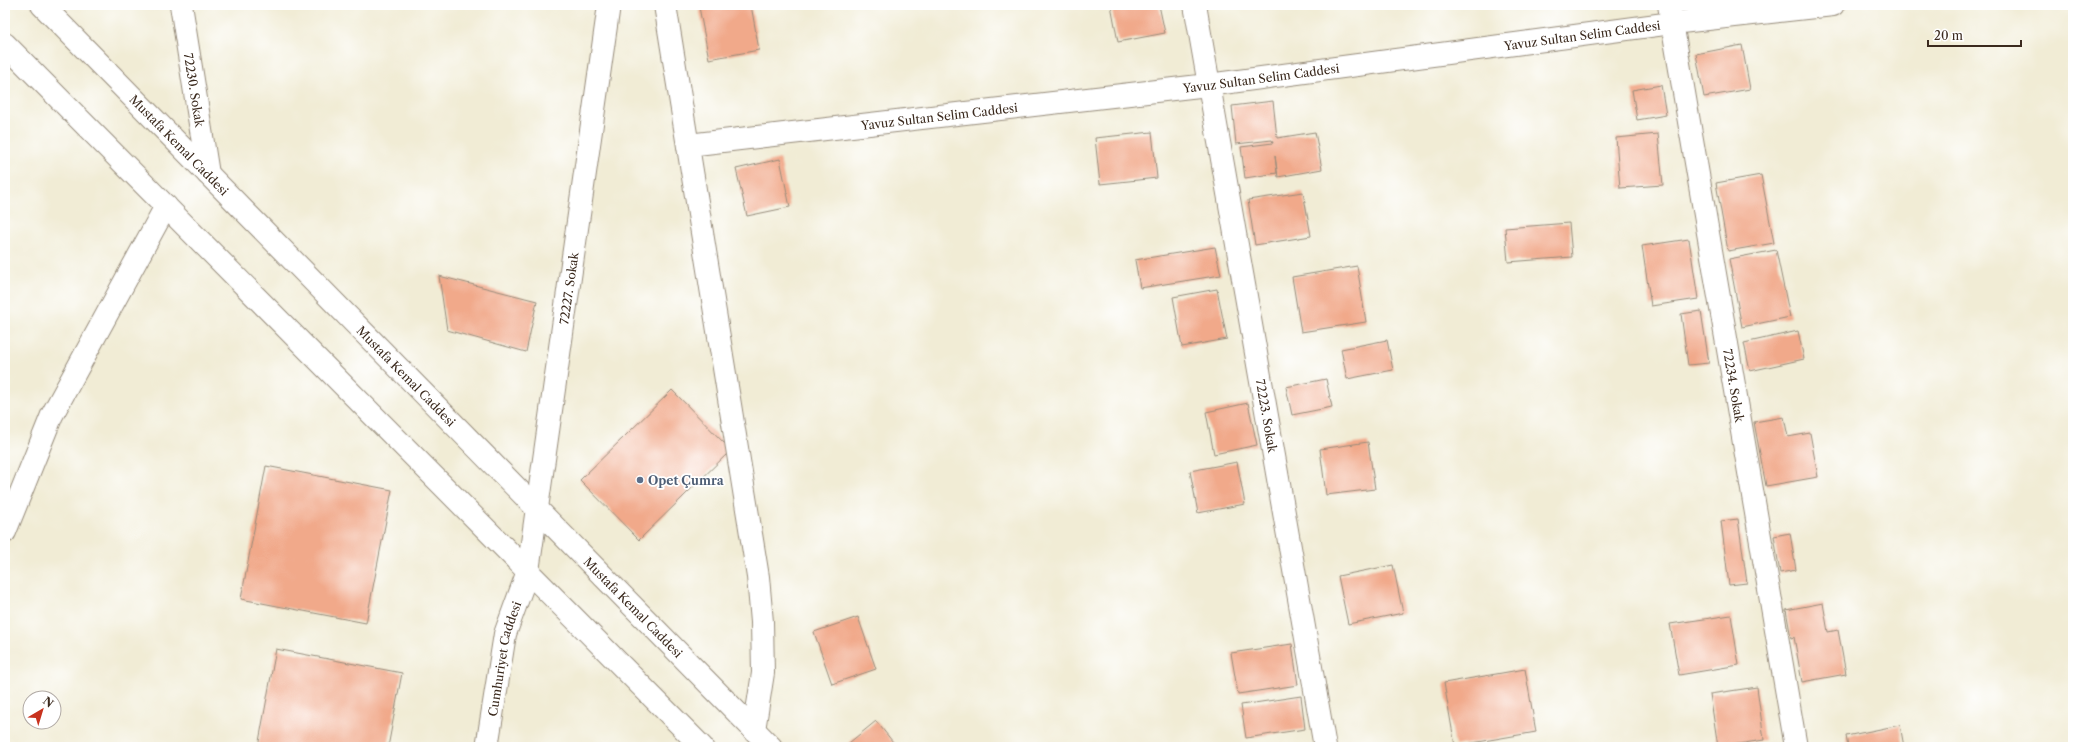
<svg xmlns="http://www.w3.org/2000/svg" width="2078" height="752" viewBox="0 0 2078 752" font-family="'Libre Caslon Text',serif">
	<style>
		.building { fill: #f1a98a }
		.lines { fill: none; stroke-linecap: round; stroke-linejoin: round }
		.minor-casing { stroke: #968b7a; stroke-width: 24 }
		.major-casing { stroke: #968b7a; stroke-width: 24 }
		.minor { stroke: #fff; stroke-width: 22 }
		.major { stroke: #fff; stroke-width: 22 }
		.service-dot { fill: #5c6f8a; stroke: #fff; stroke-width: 1.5 }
		.labels { text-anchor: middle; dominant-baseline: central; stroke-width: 3.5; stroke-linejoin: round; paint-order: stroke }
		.street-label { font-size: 12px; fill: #3b2a1e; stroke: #fff }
		.service-label { font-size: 12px; font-weight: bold; fill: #4e5e75; stroke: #fff; text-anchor: start }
	</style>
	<rect width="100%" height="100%" fill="#fff"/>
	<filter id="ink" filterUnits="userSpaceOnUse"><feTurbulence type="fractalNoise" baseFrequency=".025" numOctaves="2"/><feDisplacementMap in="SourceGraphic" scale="8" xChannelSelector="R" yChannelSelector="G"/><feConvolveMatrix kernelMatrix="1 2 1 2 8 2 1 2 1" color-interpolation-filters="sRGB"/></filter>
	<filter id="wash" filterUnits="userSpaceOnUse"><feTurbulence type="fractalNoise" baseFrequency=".012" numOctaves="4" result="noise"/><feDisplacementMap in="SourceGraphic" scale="16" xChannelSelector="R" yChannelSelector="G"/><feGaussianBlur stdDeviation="0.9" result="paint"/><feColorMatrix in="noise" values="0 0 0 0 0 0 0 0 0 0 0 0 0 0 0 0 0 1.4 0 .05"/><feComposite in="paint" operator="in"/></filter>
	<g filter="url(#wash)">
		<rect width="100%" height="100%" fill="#f1ecd5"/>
		<g id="blocks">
			<g class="building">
				<path d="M711 5H751L759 50 709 59 699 7Z"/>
				<path d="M1111 5H1159L1165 33 1118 42Z"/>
				<path d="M1742 45 1750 89 1704 97 1696 54Z"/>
				<path d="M1661 85 1666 115 1637 120 1632 90Z"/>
				<path d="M1273 101 1277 138 1315 132 1322 169 1278 177 1275 156 1277 173 1245 178 1241 147 1273 143 1272 140 1236 144 1232 106Z"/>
				<path d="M1152 132 1157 178 1100 184 1095 138Z"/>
				<path d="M1658 134 1663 185 1620 188 1616 138Z"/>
				<path d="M780 159 790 207 747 216 736 169Z"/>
				<path d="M1761 175 1774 243 1728 251 1716 183Z"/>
				<path d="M1303 192 1311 236 1255 245 1248 200Z"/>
				<path d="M1569 223 1572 257 1508 262 1505 228Z"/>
				<path d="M1689 239 1698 299 1651 306 1642 246Z"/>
				<path d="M1215 247 1221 275 1140 288 1135 260Z"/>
				<path d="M1776 250 1790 317 1742 327 1729 259Z"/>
				<path d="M1357 266 1366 322 1301 332 1292 277Z"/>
				<path d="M439 276 537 301 526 352 447 330Z"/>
				<path d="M1217 289 1227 339 1182 347 1173 297Z"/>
				<path d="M1701 311 1709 363 1688 365 1681 314Z"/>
				<path d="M1798 331 1804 359 1750 371 1744 343Z"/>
				<path d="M1387 340 1393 370 1347 379 1341 349Z"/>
				<path d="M1326 379 1332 407 1292 415 1286 387Z"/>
				<path d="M672 390 731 450 639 540 580 480Z"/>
				<path d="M1248 403 1257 445 1214 454 1206 412Z"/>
				<path d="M1784 417 1788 437 1810 433 1818 477 1766 486 1754 422Z"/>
				<path d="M1368 442 1375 489 1326 495 1320 449Z"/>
				<path d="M1237 462 1245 504 1198 513 1190 471Z"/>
				<path d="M266 466 392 490 366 623 241 599Z"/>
				<path d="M1738 519 1747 583 1729 585 1721 521Z"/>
				<path d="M1790 533 1796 570 1780 573 1774 536Z"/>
				<path d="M1393 565 1403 613 1348 624 1338 576Z"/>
				<path d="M1823 603 1828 632 1838 630 1846 674 1802 682 1794 637 1791 638 1786 610Z"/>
				<path d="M1731 615 1739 665 1679 675 1670 624Z"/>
				<path d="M858 617 876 669 832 684 814 632Z"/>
				<path d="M1292 644 1298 685 1238 694 1231 653Z"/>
				<path d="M276 649 402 673 388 747H258Z"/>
				<path d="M1525 669 1536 732 1455 746 1444 683Z"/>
				<path d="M1757 687 1764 740 1718 747 1710 694Z"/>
				<path d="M1301 696 1305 729 1246 738 1241 705Z"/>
				<path d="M876 721 897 747H844Z"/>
				<path d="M1900 725 1904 747H1848L1846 736Z"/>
			</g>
		</g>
	</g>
	<g filter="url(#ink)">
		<use href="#blocks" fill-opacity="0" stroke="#968b7a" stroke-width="1"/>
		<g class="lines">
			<g class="minor-casing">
				<g id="minor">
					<path id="s1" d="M181 5 208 174"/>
					<path d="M665 5 758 577 762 622 763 673 754 730"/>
					<path id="s2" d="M1195 5 1325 747"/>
					<path id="s3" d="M1669 5 1796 747"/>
					<path id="s4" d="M688 145 1208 85 1672 23 1833 5"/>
					<path d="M5 532 52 415 166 206"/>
					<path id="s5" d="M487 747 505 634 528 571 609 5"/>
				</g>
			</g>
			<g class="major-casing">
				<g id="major">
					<path id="s6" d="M42 5 771 747"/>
					<path d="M5 44 702 747"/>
				</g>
			</g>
			<use href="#minor" class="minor"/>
			<use href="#major" class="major"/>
		</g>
	</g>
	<circle class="service-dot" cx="640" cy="480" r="4"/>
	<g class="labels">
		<g class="street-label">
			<text stroke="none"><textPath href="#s4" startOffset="901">Yavuz Sultan Selim Caddesi</textPath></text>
			<text stroke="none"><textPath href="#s4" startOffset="577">Yavuz Sultan Selim Caddesi</textPath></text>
			<text stroke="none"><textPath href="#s1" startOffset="86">72230. Sokak</textPath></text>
			<text stroke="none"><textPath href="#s4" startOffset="253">Yavuz Sultan Selim Caddesi</textPath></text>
			<text stroke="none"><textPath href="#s6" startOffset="196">Mustafa Kemal Caddesi</textPath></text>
			<text stroke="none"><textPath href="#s5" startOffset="467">72227. Sokak</textPath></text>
			<text stroke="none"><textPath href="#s6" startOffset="520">Mustafa Kemal Caddesi</textPath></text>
			<text stroke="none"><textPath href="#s3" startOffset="386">72234. Sokak</textPath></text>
			<text stroke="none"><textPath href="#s2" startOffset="417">72223. Sokak</textPath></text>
			<text stroke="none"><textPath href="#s6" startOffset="844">Mustafa Kemal Caddesi</textPath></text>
			<text stroke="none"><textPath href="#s5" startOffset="90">Cumhuriyet Caddesi</textPath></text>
		</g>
		<g class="service-label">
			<text x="648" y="480">Opet Çumra</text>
		</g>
	</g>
	<rect width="2078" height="752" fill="none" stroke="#fff" stroke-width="20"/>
	<g transform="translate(42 710) rotate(38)"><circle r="19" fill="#ffffff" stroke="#b1aaa5"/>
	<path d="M0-3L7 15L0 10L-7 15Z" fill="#c8321e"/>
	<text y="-6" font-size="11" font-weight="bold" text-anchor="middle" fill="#3b2a1e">N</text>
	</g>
	<path d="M1928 40v6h93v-6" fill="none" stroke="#3b2a1e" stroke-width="2"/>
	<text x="1934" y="40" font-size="12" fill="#3b2a1e" stroke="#ffffff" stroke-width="3" paint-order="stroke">20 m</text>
</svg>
